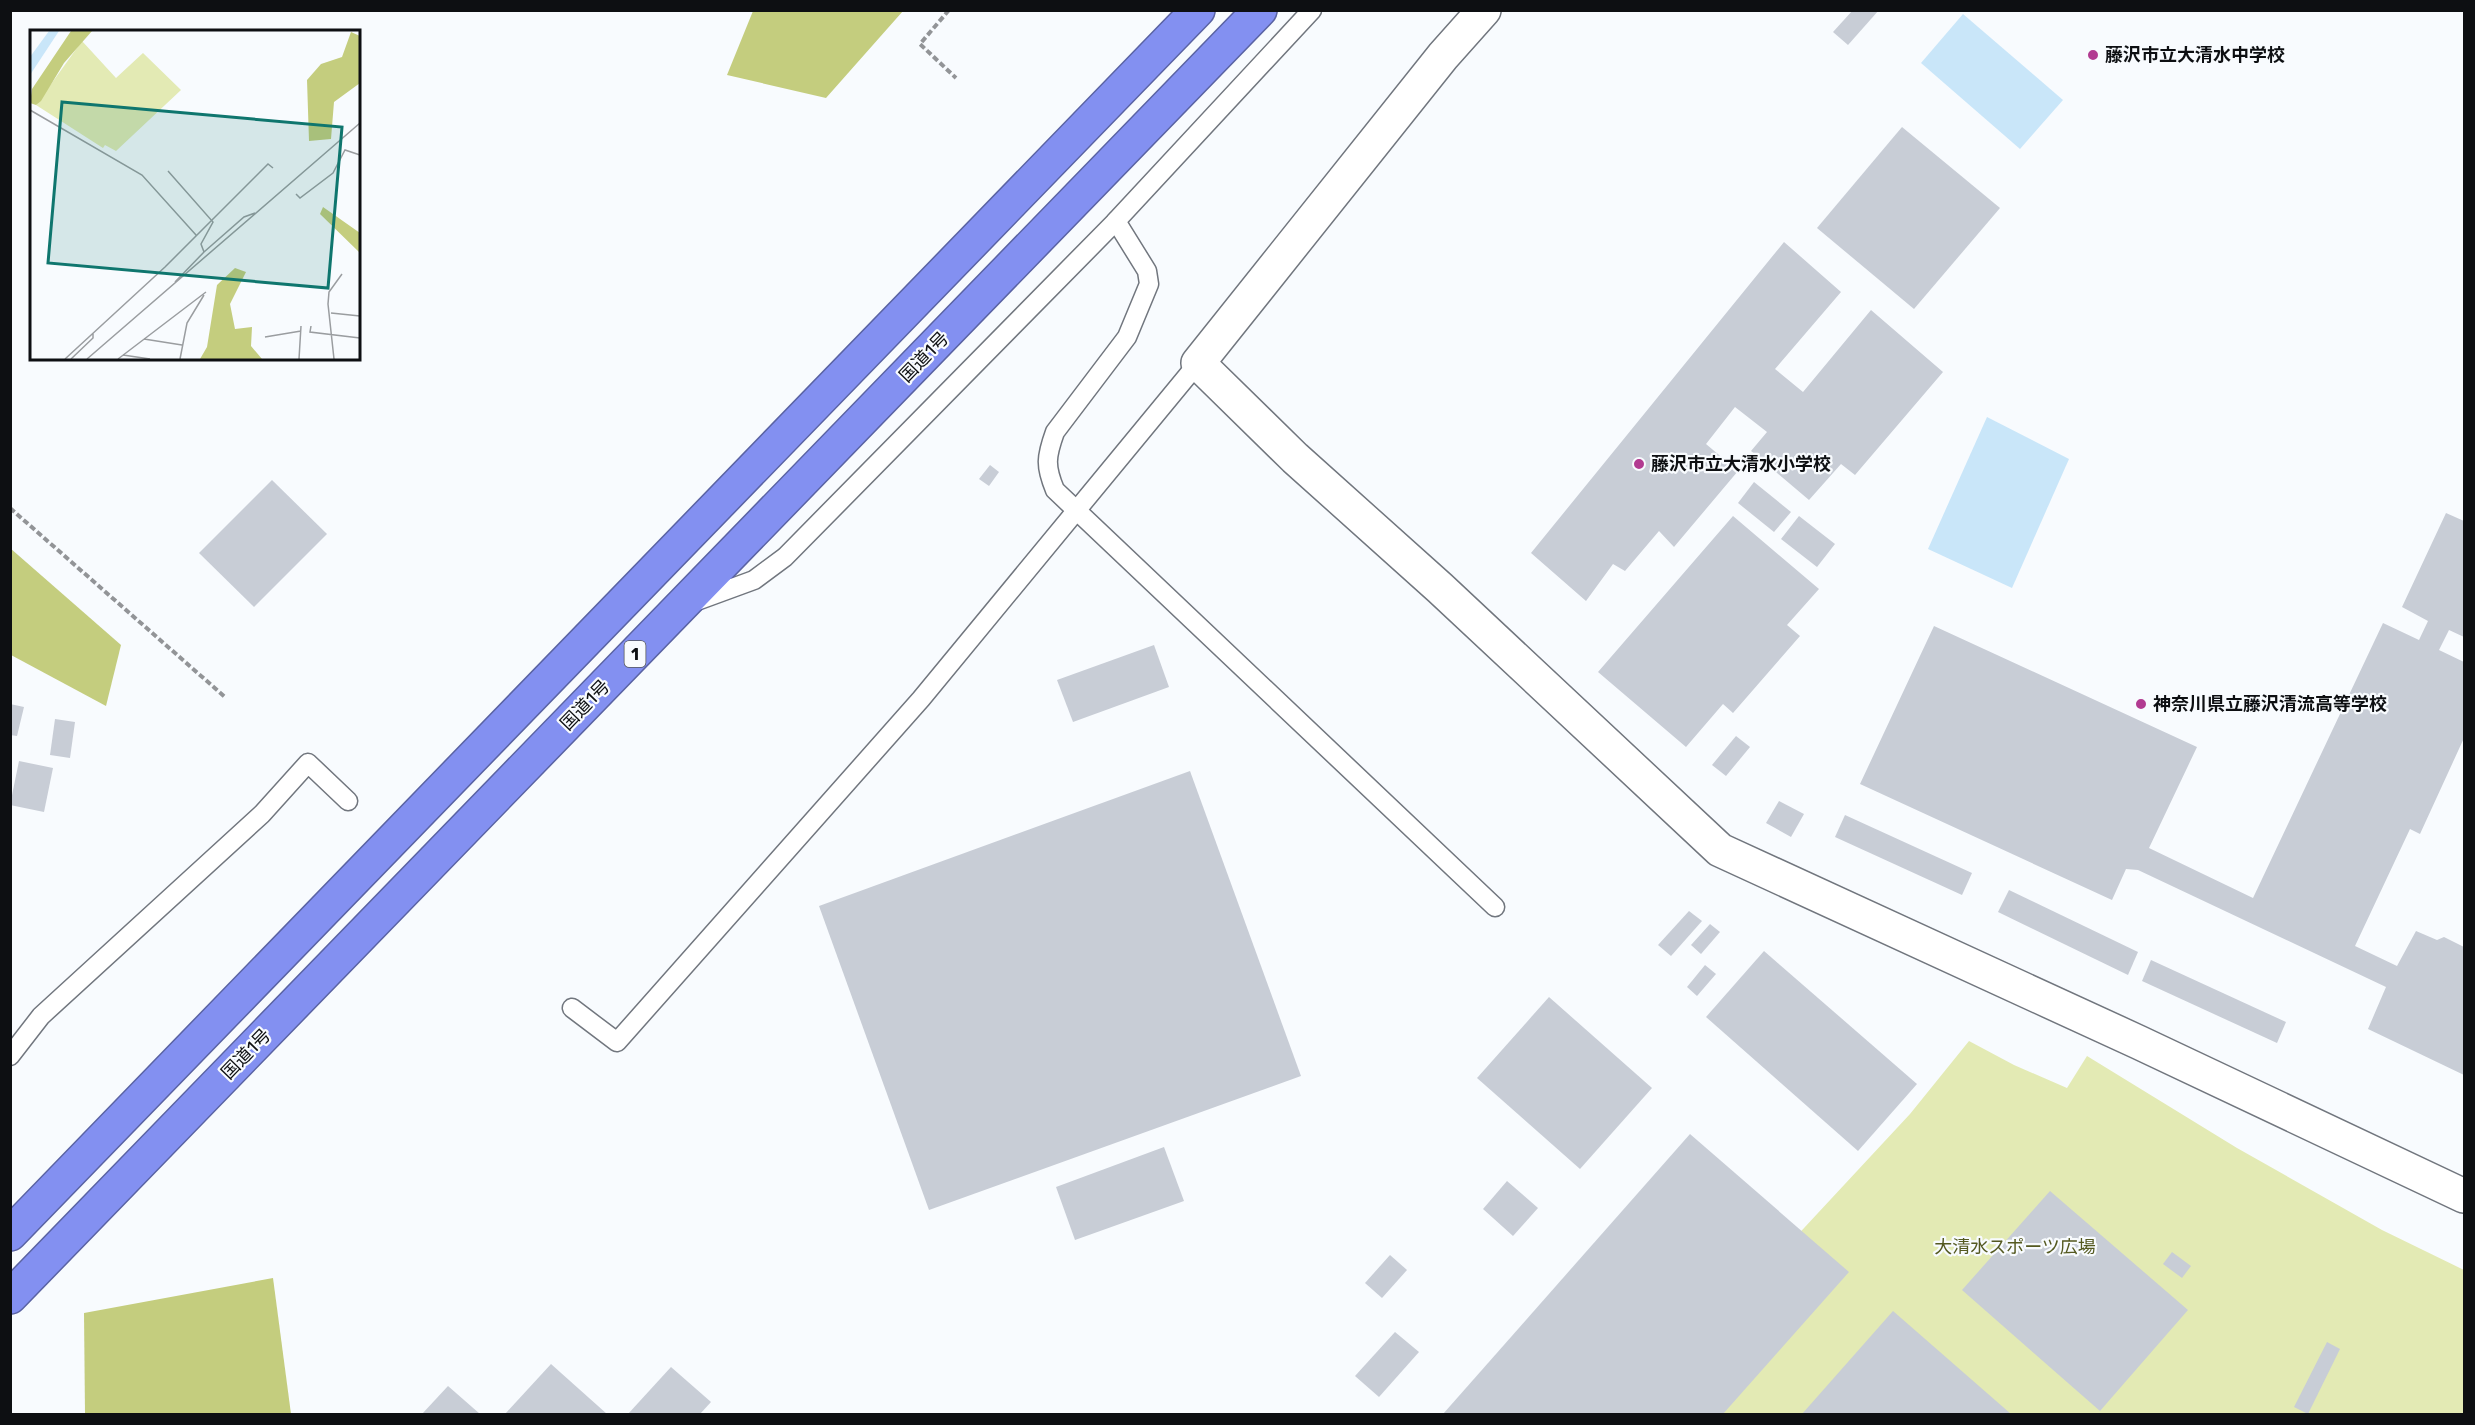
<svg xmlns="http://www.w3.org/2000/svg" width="2475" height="1425" viewBox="0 0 2475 1425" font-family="Rubik,'Noto Sans JP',sans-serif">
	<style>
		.green { fill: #e3eab4 }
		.forest { fill: #c4cd7e }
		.water { fill: #c9e6f9 }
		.building { fill: #c8cdd6 }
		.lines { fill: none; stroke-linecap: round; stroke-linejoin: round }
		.lane-casing { stroke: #71767e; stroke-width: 21 }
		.street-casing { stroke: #71767e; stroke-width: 36 }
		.highway-casing { stroke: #5a63a3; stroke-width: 36 }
		.path { stroke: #929497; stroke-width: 4; stroke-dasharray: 6 3; stroke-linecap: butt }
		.lane { stroke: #fff; stroke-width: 18 }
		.street { stroke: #fff; stroke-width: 33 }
		.highway { stroke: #8390f1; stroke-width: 33 }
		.poi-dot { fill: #b23b91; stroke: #f8fbfe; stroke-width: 2 }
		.labels { text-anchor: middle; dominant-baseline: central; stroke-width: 4.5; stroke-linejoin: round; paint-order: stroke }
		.shield { fill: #f8fbfe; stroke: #545659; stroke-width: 1.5 }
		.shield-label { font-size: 16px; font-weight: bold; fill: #0d0f12 }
		.poi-label { font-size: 18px; font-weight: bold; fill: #0d0f12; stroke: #f8fbfe; text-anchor: start }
		.street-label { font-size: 18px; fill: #0d0f12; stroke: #f8fbfe }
		.park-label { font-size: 18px; fill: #545920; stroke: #f8fbfe }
		.inset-road { fill: none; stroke: #9a9da0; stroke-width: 1.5 }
		.view { fill: #0f766e; fill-opacity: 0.15; stroke: #0f766e; stroke-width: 3 }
		.inset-edge { fill: none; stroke: #0d0f12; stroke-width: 3 }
	</style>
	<rect width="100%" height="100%" fill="#f8fbfe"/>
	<path class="green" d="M1969 1041 2014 1065 2067 1088 2087 1056 2237 1148 2382 1230 2464 1270V1414H1631L1910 1114Z"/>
	<g class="forest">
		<path d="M753 11V10L903 11 826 98 727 75Z"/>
		<path d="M10 548 121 645 106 706 11 655Z"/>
		<path d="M273 1278 291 1414H85L84 1313Z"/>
	</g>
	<g class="water">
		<path d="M1963 14 2063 100 2020 149 1921 63Z"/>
		<path d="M1987 417 2069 459 2012 588 1928 549Z"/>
	</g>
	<g class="building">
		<path d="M1853 10H1879L1848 45 1833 32Z"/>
		<path d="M1902 127 2000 208 1914 309 1817 228Z"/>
		<path d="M1784 242 1841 292 1775 369 1803 392 1871 310 1943 372 1855 475 1841 464 1809 500 1751 451 1767 432 1735 407 1706 444 1738 471 1674 547 1659 531 1625 571 1613 564 1586 601 1531 553Z"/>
		<path d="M990 465 999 472 989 486 979 479Z"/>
		<path d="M272 480 327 534 254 607 199 553Z"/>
		<path d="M1754 482 1791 512 1774 532 1738 503Z"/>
		<path d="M2446 513 2464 521V637L2449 630 2439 650 2464 662V738L2420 834 2410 829 2355 946 2397 966 2416 931 2437 940 2444 937 2464 947V1075L2368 1029 2386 987 2138 870 2126 869 2112 900 1860 784 1934 626 2197 747 2149 848 2253 898 2383 623 2419 640 2428 621 2402 607Z"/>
		<path d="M1733 516 1819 589 1787 625 1800 636 1733 713 1723 704 1686 747 1598 672Z"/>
		<path d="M1799 516 1835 544 1817 567 1781 539Z"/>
		<path d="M1154 645 1169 687 1073 722 1057 680Z"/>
		<path d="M10 704 24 707 17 736 10 735Z"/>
		<path d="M55 719 75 722 70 758 50 755Z"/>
		<path d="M1736 736 1750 747 1726 776 1712 765Z"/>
		<path d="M19 761 53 768 44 812 10 805Z"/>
		<path d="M1190 771 1301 1076 929 1210 819 906Z"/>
		<path d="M1779 801 1804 814 1791 837 1766 823Z"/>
		<path d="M1845 815 1972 873 1962 895 1835 837Z"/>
		<path d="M2009 890 2138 952 2128 975 1998 912Z"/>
		<path d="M1689 911 1702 921 1671 956 1658 945Z"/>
		<path d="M1710 924 1720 932 1701 954 1691 945Z"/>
		<path d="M1764 951 1917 1084 1858 1151 1706 1017Z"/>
		<path d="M2151 960 2286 1022 2277 1043 2142 981Z"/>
		<path d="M1705 965 1716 974 1697 996 1687 987Z"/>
		<path d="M1549 997 1652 1088 1580 1169 1477 1078Z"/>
		<path d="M1690 1134 1849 1272 1723 1414H1443Z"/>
		<path d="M1164 1147 1184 1201 1075 1240 1056 1187Z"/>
		<path d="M1507 1181 1538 1208 1513 1236 1483 1209Z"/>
		<path d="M2050 1191 2188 1310 2100 1411 1962 1290Z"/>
		<path d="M2172 1252 2191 1266 2182 1278 2163 1264Z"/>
		<path d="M1390 1255 1407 1270 1382 1298 1365 1283Z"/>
		<path d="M1893 1311 2011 1414H1802Z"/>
		<path d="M1395 1332 1419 1352 1379 1397 1355 1376Z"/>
		<path d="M2327 1342 2340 1349 2308 1414 2294 1407Z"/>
		<path d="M551 1364 607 1414H505Z"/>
		<path d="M671 1367 711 1402 700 1414H628Z"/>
		<path d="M448 1386 480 1414H422Z"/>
	</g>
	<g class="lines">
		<g class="lane-casing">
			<g id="lane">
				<path d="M1116 221 1147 271 1149 284 1127 337 1055 432C1046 457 1045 466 1055 490L1495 907"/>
				<path d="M694 602 754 580 785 557 1116 221 1312 10"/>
				<path d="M572 1008 617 1042 921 699 1198 363"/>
				<path d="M10 1056 41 1016 262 814 308 763 348 801"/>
			</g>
		</g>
		<g class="street-casing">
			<path id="street" d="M1484 10 1443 56 1198 363 1295 458 1440 588 1720 850 2138 1042 2464 1196"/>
		</g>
		<g class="highway-casing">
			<g id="highway">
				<path d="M10 1234 1198 10"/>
				<path d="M10 1297 1260 10"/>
			</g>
		</g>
		<g class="path">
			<path d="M949 10 920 44 956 78"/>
			<path d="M10 508 225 697"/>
		</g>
		<use href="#lane" class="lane"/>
		<use href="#street" class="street"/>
		<use href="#highway" class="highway"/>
	</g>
	<g class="poi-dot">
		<circle cx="2093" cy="55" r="6"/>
		<circle cx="1639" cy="464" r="6"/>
		<circle cx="2141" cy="704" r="6"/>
	</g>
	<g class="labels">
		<rect class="shield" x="624.5" y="641" width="21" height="26" rx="4.5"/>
		<g class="shield-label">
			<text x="635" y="654">1</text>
		</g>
		<g class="poi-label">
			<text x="2105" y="55">藤沢市立大清水中学校</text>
			<text x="1651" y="464">藤沢市立大清水小学校</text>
			<text x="2153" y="704">神奈川県立藤沢清流高等学校</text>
		</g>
		<g class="street-label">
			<text transform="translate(924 357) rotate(-46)">国道1号</text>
			<text transform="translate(585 705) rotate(-46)">国道1号</text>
			<text transform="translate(246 1054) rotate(-46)">国道1号</text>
		</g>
		<g class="park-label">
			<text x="2015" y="1247">大清水スポーツ広場</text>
		</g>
	</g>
	<g transform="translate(30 30)">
		<rect width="330" height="330" fill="#f8fbfe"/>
		<path d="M52 11 86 48 113 23 151 60 86 121 75 115 73 118 6 75Z" fill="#e3eab4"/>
		<path d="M41 1H62L34 33 11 71 6 75 0 73 2 59ZM321 2 330 6V53L304 72 301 109 279 111 277 50 291 34 312 27ZM293 177 330 203V223L290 184ZM205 238 216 242 200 274 205 299 222 297 221 316 232 329H170L177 317 187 255Z" fill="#c4cd7e"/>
		<path d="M19 1H29L0 45V27Z" fill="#c9e6f9"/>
		<path class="inset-road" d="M0 80 112 145 166 205M138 141 183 192 171 214 174 222M266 164 270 168 303 143 315 120 330 125M145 252 174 222 214 187 225 183M301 283 330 286M281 296 280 302 330 308M235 307 271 301M114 309 152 315M93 325 120 329M35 329 135 237 238 134 243 138M41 329 63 308V303M57 329 330 93M88 329 176 262M150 329 157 293 174 265M269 329 271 296M304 329 298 274 299 262 312 244"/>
		<path class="view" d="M32 72 312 97 298 258 18 233Z"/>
		<rect width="330" height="330" class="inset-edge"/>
	</g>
	<rect width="2475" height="1425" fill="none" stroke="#0d0f12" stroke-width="24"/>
</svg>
